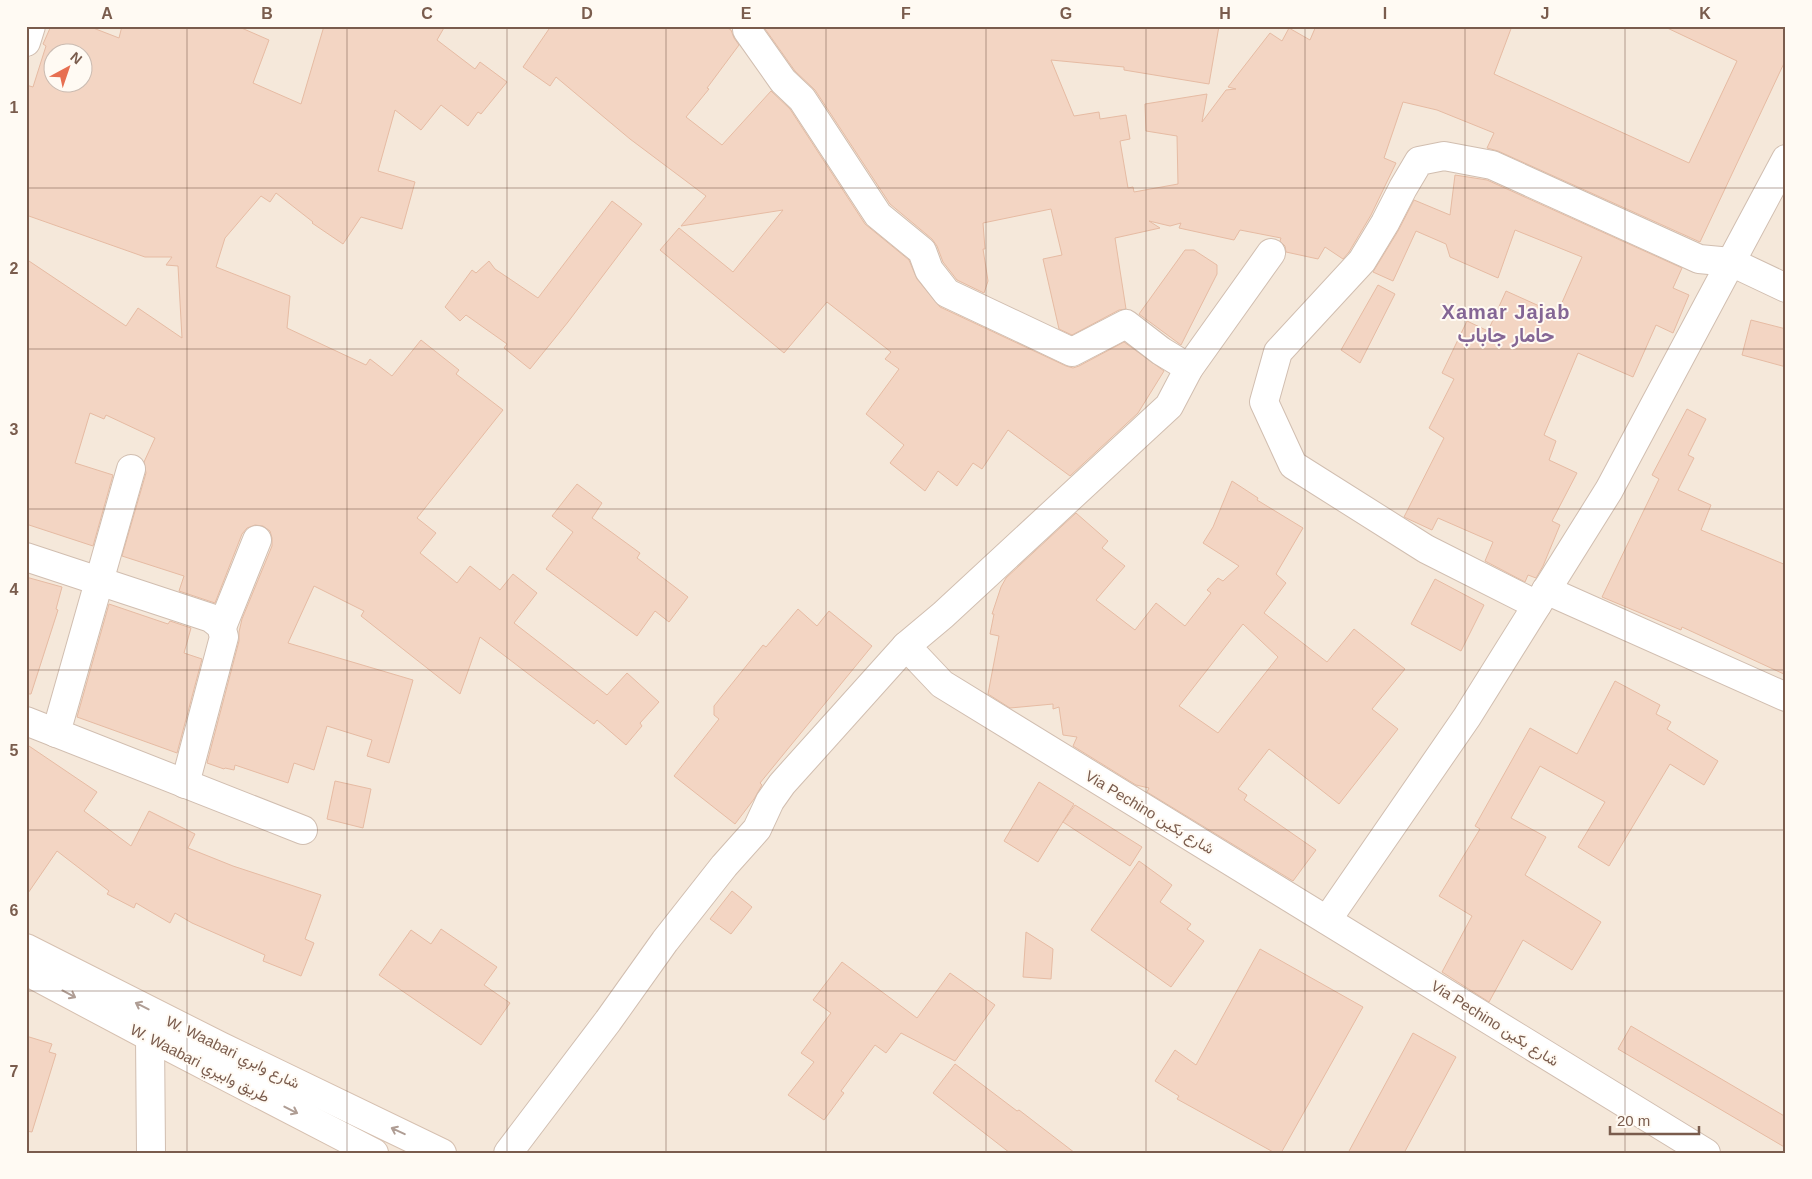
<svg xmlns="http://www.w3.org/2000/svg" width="1812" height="1179" viewBox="0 0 1812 1179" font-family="Arial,Vazirmatn,sans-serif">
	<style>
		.residential { fill: #f5e8da; fill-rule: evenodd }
		.building { fill: #f3d5c3; stroke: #e6bba3; fill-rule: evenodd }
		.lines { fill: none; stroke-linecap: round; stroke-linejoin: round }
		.minor-casing { stroke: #d1beb0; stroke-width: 30 }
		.tertiary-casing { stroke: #d1beb0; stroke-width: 30 }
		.secondary-casing { stroke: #d6c0b0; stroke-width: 30 }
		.minor { stroke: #fff; stroke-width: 28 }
		.tertiary { stroke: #fff; stroke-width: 28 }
		.secondary { stroke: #fff; stroke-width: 28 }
		.oneway { stroke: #af9d94 }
		.grid { fill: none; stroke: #7a5c4d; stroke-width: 1; stroke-opacity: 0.55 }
		.labels { text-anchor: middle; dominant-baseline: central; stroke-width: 4; stroke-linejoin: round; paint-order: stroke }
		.street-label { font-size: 15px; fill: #7a5c4d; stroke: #fffaf3 }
		.district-label { font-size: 20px; font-weight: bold; letter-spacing: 1px; fill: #846695; stroke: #fffaf3 }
		.neatline { fill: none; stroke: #7a5c4d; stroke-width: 2 }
		.grid-label { font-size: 16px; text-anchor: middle; font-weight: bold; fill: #7a5c4d }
	</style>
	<rect width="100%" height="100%" fill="#fdf6ec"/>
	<path class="residential" d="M26 26H1786V1153H26ZM52 52H82V82H52Z"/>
	<g class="building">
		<path d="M51 26H88L119 38 122 26H237L269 40 253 83 301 104 324 26H445L437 40 475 69 480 62 507 82 481 114 478 112 468 126 441 105 421 130 395 110 378 171 415 182 402 229 361 217 343 244 312 223 313 222 276 193 270 202 261 196 225 238 216 267 290 296 287 328 366 365 370 359 392 376 421 340 459 370 456 374 503 410 417 518 436 533 420 553 457 583 470 566 500 590 513 574 537 593 514 623 607 695 627 673 659 702 640 723 642 726 626 745 597 720 594 724 480 637 460 694 361 616 364 611 314 586 288 643 413 680 389 763 367 756 372 740 327 726 314 770 294 763 288 783 235 765 234 770 225 768 224 769 207 763 239 641V632L242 619 272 546V538L270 531 263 526 255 525 247 528 242 534 215 603 179 591 184 576 122 556 146 473 144 462 155 438 106 415 104 419 90 413 75 463 113 475 93 546 26 524V259L126 326 138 308 182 338 178 266 166 265 172 257H145L26 215V85L33 87 46 46 43 44ZM52 52H82V82H52Z"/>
		<path d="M551 26H724L731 30 734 38 739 45 707 88 709 89 686 117 722 145 771 91 790 109 865 224 909 260 917 279 940 307 1066 366 1073 368 1079 366 1124 342 1164 371 1138 413 1070 476 1008 430 982 469 973 463 957 486 938 471 925 491 890 463 904 445 866 414 899 369 885 359 891 352 827 302 784 353 660 250 679 228 733 272 783 210 681 226 706 196 630 139 556 77 550 86 523 67Z"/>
		<path d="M763 26H1219L1209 84 1124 70V67L1051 60 1074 116 1099 112 1100 119 1126 115 1130 139 1120 141 1128 188 1133 187 1134 192 1178 184 1177 136 1146 131 1145 104 1207 94 1202 122 1226 90 1236 89 1228 87 1270 33 1282 41 1289 28 1310 40 1316 26H1512L1494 74 1689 163 1737 61 1663 26H1786V59L1700 242 1498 151 1487 148 1494 133 1437 110 1403 102 1384 158 1396 163 1371 215 1349 252 1343 259 1325 247 1318 259 1286 252 1285 246 1280 241 1281 238 1240 230 1234 240 1179 228 1181 223 1170 226 1149 221 1160 228 1115 238 1126 309 1119 310 1072 335 1059 329 1043 259 1062 255 1051 209 983 223 985 249H983L988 281 984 293 957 280 943 262 937 246 932 239 890 204 815 90 795 71Z"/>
		<path d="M1455 175 1487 180 1682 268 1673 288 1689 295 1673 333 1656 325 1633 377 1578 353 1544 435 1556 441 1549 460 1577 473 1552 521 1560 525 1543 566 1536 578 1528 575 1525 582 1485 561 1493 542 1438 518 1432 530 1404 517 1444 438 1429 428 1454 379 1442 373 1467 321 1488 331 1506 291 1557 314 1582 257 1515 230 1498 278 1450 257 1446 244 1416 231 1393 281 1373 272 1398 231 1414 200 1450 215Z"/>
		<path d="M612 201 642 224 568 322 530 369 504 348 507 344 466 315 460 321 445 307 472 270 476 273 489 261 495 269 538 298Z"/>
		<path d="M1185 250H1194L1217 265V274L1181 345 1139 314Z"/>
		<path d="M1378 285 1395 294 1360 363 1341 350Z"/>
		<path d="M1751 320 1786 329V367L1742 355Z"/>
		<path d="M1687 409 1706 419 1688 455 1694 458 1678 490 1711 505 1701 530 1786 565V675L1682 627 1681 630 1602 597 1659 479 1652 475Z"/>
		<path d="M1232 481 1258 498 1257 500 1303 528 1276 574 1286 583 1264 613 1327 662 1354 629 1405 669 1372 709 1398 729 1339 804 1269 749 1238 789 1247 795 1244 800 1316 850 1293 881 1147 792 1149 788 1136 785 1073 746 1077 737 1063 735 1059 707 1053 709V704L1010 708 988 694 999 636 990 634 994 614H992L1001 587 1006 578 1076 513 1108 541 1102 548 1125 566 1096 600 1135 630 1156 603 1185 626 1211 593 1207 590 1218 578 1223 581 1239 566 1203 543 1213 527ZM1243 624 1278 657 1218 733 1179 706Z"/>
		<path d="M577 484 602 503 592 518 640 553 637 558 688 597 669 622 655 611 637 636 546 569 573 532 552 516Z"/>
		<path d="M26 577 62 587 56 609 58 610 31 694H26Z"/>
		<path d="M1435 579 1484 605 1461 651 1411 624Z"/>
		<path d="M109 604 168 624 170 621 191 628 184 653 202 659 177 753 77 717Z"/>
		<path d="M798 609 817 626 829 611 872 646 760 783 762 785 754 799 735 824 674 776 719 719 714 715V706L763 645 766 647Z"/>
		<path d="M1615 681 1660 705 1656 714 1671 722 1667 729 1718 761 1704 785 1670 764 1609 866 1578 847 1605 802 1540 766 1511 818 1546 837 1525 875 1601 922 1572 970 1523 940 1489 1002 1442 972 1472 916 1439 896 1480 829 1475 826 1530 728 1577 754Z"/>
		<path d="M26 744 97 792 84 811 131 846 149 811 195 834 188 848 233 866 321 895 305 939 314 943 301 976 263 961 265 955 192 923 175 913 170 923 136 903 134 908 107 894 109 891 57 851 26 896Z"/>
		<path d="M335 781 371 789 363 828 327 819Z"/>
		<path d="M1039 782 1074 804 1038 862 1004 841Z"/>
		<path d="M1075 805 1142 847 1130 866 1063 822Z"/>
		<path d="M1139 861 1172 885 1160 902 1191 924 1187 929 1204 941 1171 987 1091 930Z"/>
		<path d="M732 891 752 907 731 934 710 919Z"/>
		<path d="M441 929 497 967 484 985 510 1003 481 1045 379 975 411 930 431 944Z"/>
		<path d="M1026 932 1053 949 1051 979 1023 977Z"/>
		<path d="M1260 949 1363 1007 1281 1153H1275L1177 1099 1179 1096 1155 1081 1175 1050 1196 1065Z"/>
		<path d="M842 962 917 1018 950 973 995 1005 955 1061 901 1033 886 1053 875 1045 841 1091 844 1093 824 1120 788 1095 814 1062 801 1053 831 1013 813 1000Z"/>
		<path d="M1631 1026 1786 1117V1148L1618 1049Z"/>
		<path d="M1413 1033 1456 1057 1404 1153H1348Z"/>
		<path d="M26 1036 52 1044 49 1052 56 1054 32 1132 26 1131Z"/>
		<path d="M955 1064 1017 1111 1019 1110 1075 1153H1010L933 1093Z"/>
	</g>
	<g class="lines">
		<g class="minor-casing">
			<g id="minor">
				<path d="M747 26V30L783 81 802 99 878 215 922 251 929 270 947 293 1072 352 1126 324 1161 351 1189 368"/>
				<path d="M1271 253 1189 368 1169 406 943 615 906 646 942 684 1706 1153"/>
				<path d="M26 557 211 618 221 626 224 637 185 784"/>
				<path d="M1546 590 1786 697"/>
				<path d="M1537 605 1426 549 1293 465 1264 402 1278 352 1362 261 1385 223 1403 188 1419 161 1444 156 1492 165 1699 259 1731 262 1786 288"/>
				<path d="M222 627 257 540"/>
				<path d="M26 721 303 830"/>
				<path d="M56 733 131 469"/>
				<path d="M1327 920 1467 717 1609 490 1786 159"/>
				<path d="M150 1037 151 1153"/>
				<path d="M508 1153 608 1021 665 941 724 866 757 829 770 801 782 784 906 646"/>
			</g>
		</g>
		<g class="tertiary-casing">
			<path id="tertiary" d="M26 42 31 26"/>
		</g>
		<g class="secondary-casing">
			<g id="secondary">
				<path d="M26 948 220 1046 442 1153"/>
				<path d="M26 971 150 1037 374 1153"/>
			</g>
		</g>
		<use href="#minor" class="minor"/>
		<use href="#tertiary" class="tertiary"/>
		<use href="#secondary" class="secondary"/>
	</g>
	<defs><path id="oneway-shaft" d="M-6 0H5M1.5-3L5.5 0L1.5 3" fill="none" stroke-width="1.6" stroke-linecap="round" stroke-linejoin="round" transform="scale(1.25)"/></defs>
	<g class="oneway">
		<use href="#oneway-shaft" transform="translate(69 994) rotate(28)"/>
		<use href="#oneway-shaft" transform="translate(142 1006) rotate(-153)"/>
		<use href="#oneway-shaft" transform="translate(291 1110) rotate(27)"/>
		<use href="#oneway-shaft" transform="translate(398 1131) rotate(-155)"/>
	</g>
	<path class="grid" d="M187 26V1153M347 26V1153M507 26V1153M666 26V1153M826 26V1153M986 26V1153M1146 26V1153M1305 26V1153M1465 26V1153M1625 26V1153M26 188H1786M26 349H1786M26 509H1786M26 670H1786M26 830H1786M26 991H1786"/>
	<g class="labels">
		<g class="street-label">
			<text transform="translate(1150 812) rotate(31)">Via Pechino شارع بكين</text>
			<text transform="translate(1495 1023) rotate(32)">Via Pechino شارع بكين</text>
			<text transform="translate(233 1052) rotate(26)">W. Waabari شارع وابري</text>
			<text transform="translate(200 1063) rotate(27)">W. Waabari طريق وابيري</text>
		</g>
		<g class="district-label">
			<text x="1506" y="312">Xamar Jajab<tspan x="1506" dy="23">حامار جاباب</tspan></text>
		</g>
	</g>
	<rect width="1812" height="1179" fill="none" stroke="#fffaf3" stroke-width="55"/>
	<g transform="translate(68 68) rotate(40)"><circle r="24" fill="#fffaf3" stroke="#cabbb1"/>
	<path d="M0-4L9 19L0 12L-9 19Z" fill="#e76f51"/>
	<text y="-8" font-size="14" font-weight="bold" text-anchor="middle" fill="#7a5c4d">N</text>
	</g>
	<path d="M1610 1126v8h89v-8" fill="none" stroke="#7a5c4d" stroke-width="2.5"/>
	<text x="1617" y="1126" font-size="15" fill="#7a5c4d" stroke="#fffaf3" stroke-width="4" paint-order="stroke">20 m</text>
	<rect x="28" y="28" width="1756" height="1124" class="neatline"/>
	<g class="grid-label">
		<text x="107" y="19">A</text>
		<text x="267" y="19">B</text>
		<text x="427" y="19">C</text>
		<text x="587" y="19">D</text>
		<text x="746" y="19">E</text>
		<text x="906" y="19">F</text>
		<text x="1066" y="19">G</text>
		<text x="1225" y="19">H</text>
		<text x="1385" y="19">I</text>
		<text x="1545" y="19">J</text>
		<text x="1705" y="19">K</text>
		<text x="14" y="113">1</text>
		<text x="14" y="274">2</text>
		<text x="14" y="435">3</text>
		<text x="14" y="595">4</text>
		<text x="14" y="756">5</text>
		<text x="14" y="916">6</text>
		<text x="14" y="1077">7</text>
	</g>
</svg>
